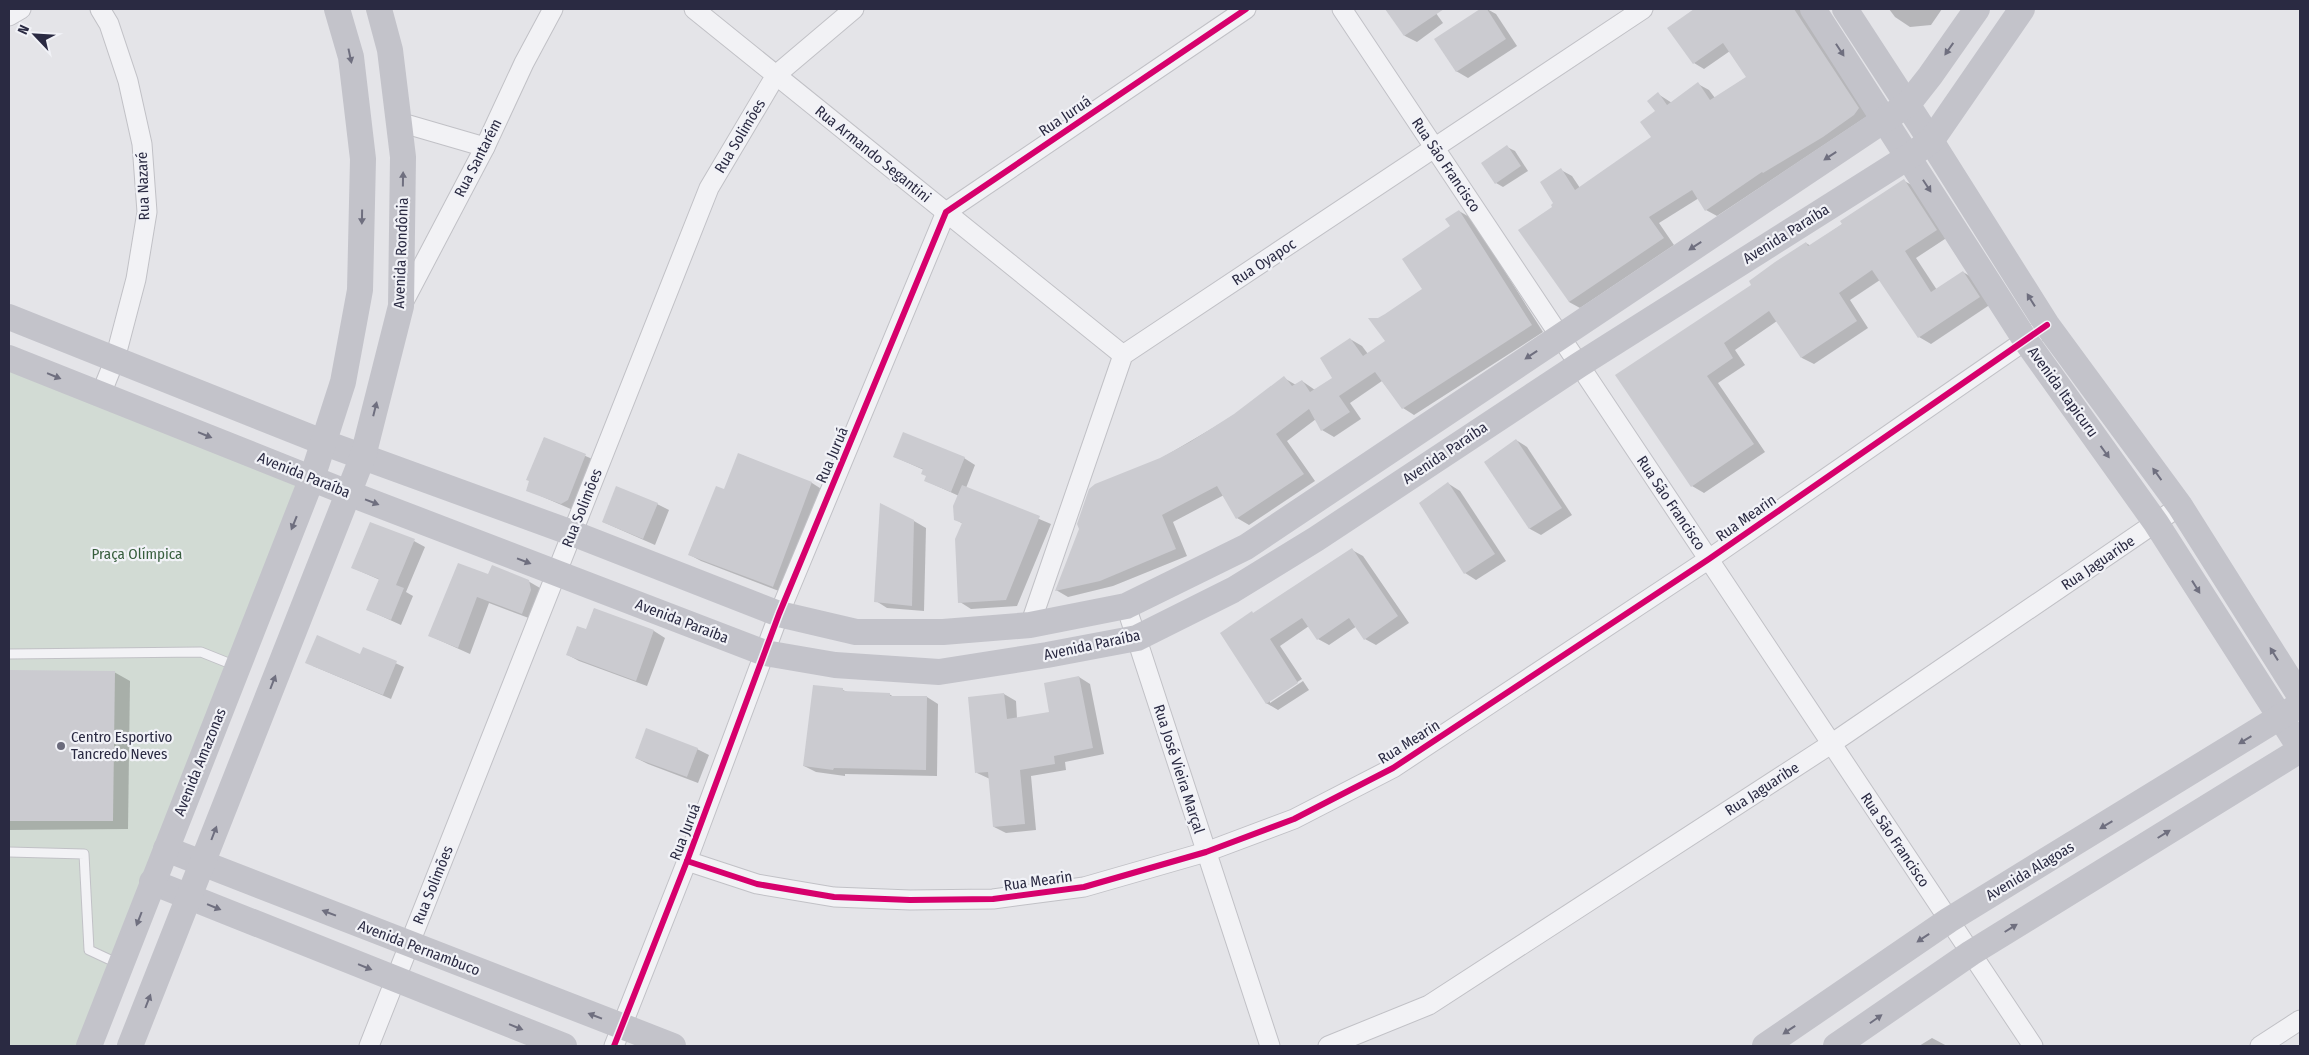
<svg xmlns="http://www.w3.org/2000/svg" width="2309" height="1055" viewBox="0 0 2309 1055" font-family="'Fira Sans Condensed',sans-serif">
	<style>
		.green { fill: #d2dbd4 }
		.shadow { fill: #0003 }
		.building { fill: #cbcbd0 }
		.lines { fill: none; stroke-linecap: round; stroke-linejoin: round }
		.lane-casing { stroke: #c1c1c6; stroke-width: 11 }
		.street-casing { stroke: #c1c1c6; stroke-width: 21 }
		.lane { stroke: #f2f2f5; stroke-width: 9 }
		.street { stroke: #f2f2f5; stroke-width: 19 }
		.secondary { stroke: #c3c3ca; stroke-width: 26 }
		.cycleway-casing { stroke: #f1f2f7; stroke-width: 9 }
		.cycleway { stroke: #d6006c; stroke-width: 6 }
		.oneway { fill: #6f6f7f }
		.poi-dot { fill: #6b6b7c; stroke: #f1f2f7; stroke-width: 2 }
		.labels { text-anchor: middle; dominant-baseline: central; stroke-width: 4.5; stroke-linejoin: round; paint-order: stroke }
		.street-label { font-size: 15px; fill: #2a2a42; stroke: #f1f2f7 }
		.park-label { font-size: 15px; fill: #375e3d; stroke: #f1f2f7 }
		.poi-label { font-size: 15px; fill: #2a2a42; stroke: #f1f2f7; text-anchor: start }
	</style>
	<rect width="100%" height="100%" fill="#e4e4e8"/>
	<path class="green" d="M9 363 304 483 81 1046H9Z"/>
	<g class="shadow">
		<path d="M1386 9H1433L1443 23 1417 42 1405 36Z"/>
		<path d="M1482 9H1487L1496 14 1517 46 1468 78 1456 71 1436 39Z"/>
		<path d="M1696 9H1800L1869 115 1717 216 1706 210 1699 198 1659 223 1674 245 1580 308 1569 302 1554 207 1561 170 1572 176 1580 188 1653 137 1658 94 1672 103 1698 84 1709 90 1715 98 1747 77 1730 51 1704 69 1694 63 1669 28Z"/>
		<path d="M1889 9H1942L1931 25 1910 27 1895 17Z"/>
		<path d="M1507 147 1515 151 1528 171 1503 187 1496 183Z"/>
		<path d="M1904 181 1916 187 1948 237 1916 258 1937 290 1963 272 1975 279 1991 304 1931 344 1919 337 1880 280 1850 300 1868 328 1814 364 1802 358 1777 321 1735 350 1745 365 1718 383 1765 452 1704 493 1692 486 1617 375 1753 285 1806 243 1811 246Z"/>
		<path d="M1459 211 1471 218 1543 332 1414 415 1403 408 1382 381 1350 403 1361 419 1334 437 1322 430 1316 419 1287 441 1315 481 1249 525 1237 518 1224 495 1173 522 1187 556 1113 586 1068 597 1056 590 1160 459 1235 415 1284 378 1296 385 1302 381 1315 390 1334 378 1350 339 1362 346 1368 354 1387 341 1424 290Z"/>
		<path d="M544 438 597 461 573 510 527 490Z"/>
		<path d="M1516 440 1527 447 1572 515 1541 535 1530 529 1485 462Z"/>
		<path d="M739 454 812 483 823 490 784 593 701 561 690 555 725 491Z"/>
		<path d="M895 457 964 458 975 465 966 488 1051 524 1017 606 971 609 960 602 963 524 955 519 959 496 926 481 927 477 924 470Z"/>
		<path d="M1449 484 1460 491 1506 561 1476 580 1465 573Z"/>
		<path d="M657 504 669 510 655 545 603 522Z"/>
		<path d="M914 521 926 528 924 611 887 608 876 601Z"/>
		<path d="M414 541 425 547 406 592 413 596 401 625 368 610 380 580 353 568Z"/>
		<path d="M1352 550 1363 556 1409 623 1376 645 1365 639 1357 626 1329 645 1318 639 1309 626 1280 646 1302 679 1270 700V703L1303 681 1309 690 1278 710 1266 703 1255 614Z"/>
		<path d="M489 576 528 581 540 588 543 597 534 620 489 603 470 654 430 636Z"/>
		<path d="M594 609 654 631 665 638 647 686 579 661 568 655 587 631Z"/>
		<path d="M364 649 404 667 391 699 313 666 361 655Z"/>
		<path d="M9 671 114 672 130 681 128 829 9 830Z"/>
		<path d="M1079 677 1090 684 1104 754 1065 762 1066 770 1031 776 1036 830 1006 833 994 827 990 779 977 773 969 698 1004 694 1016 701 1017 718 1051 713Z"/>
		<path d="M843 690 847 692 889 694 894 697H927L938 704 937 776 845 774V776L816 772 804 766Z"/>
		<path d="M697 749 709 755 698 783 648 764 636 758Z"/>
		<path d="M1932 1038 1947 1046H1919Z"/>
	</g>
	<g class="building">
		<path d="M1385 9H1444L1404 36Z"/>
		<path d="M1480 9H1487L1506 39 1456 72 1434 39Z"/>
		<path d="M1694 9H1794L1859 108 1854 115 1823 137 1763 173 1762 172 1705 211 1692 190 1649 217 1664 238 1569 302 1518 230 1552 207 1551 205 1553 203 1540 182 1561 168 1575 190 1651 137 1640 122 1655 111 1647 101 1658 92 1667 105 1698 82 1710 100 1746 77 1723 43 1693 64 1667 28Z"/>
		<path d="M1507 145 1521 166 1495 184 1481 163Z"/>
		<path d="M1904 179 1937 230 1905 251 1931 292 1963 271 1980 297 1918 338 1872 270 1839 293 1857 321 1801 358 1769 311 1724 343 1733 358 1707 376 1754 444 1691 487 1615 375 1751 285 1749 281 1775 262 1806 242 1808 246 1842 224 1840 221Z"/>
		<path d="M1459 210 1532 325 1402 409 1375 372 1339 396 1350 412 1321 431 1309 409 1276 434 1304 474 1236 519 1217 486 1162 515 1176 549 1100 581 1055 591 1079 529 1077 524 1089 489 1095 484 1160 458 1190 442 1234 414 1284 376 1292 386 1302 380 1310 392 1332 378 1320 358 1350 338 1363 356 1385 341 1368 318H1378L1385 314 1422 289 1402 259 1450 226 1445 219Z"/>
		<path d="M903 432 965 457 951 492 924 481 926 476 921 474 923 469 893 457Z"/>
		<path d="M544 437 586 454 568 500 561 504 526 491 529 481 526 480Z"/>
		<path d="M1516 439 1562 508 1529 529 1484 462Z"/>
		<path d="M738 453 812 482 773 587 688 555 716 486 724 489Z"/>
		<path d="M1448 482 1495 554 1464 574 1419 503Z"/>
		<path d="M962 485 1040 516 1006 600 958 603 955 539 962 523 954 520 953 506Z"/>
		<path d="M616 486 658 503 643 539 602 522Z"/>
		<path d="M880 503 914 520 912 606 874 602Z"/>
		<path d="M370 522 415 539 396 585 404 588 391 620 366 610 379 579 351 568Z"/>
		<path d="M1352 548 1398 616 1364 640 1349 618 1317 640 1302 618 1270 639 1298 683 1266 704 1220 633 1252 611 1253 613Z"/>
		<path d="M458 563 488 574 492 565 529 580 531 590 522 614 477 597 458 648 428 636Z"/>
		<path d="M594 608 654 630 636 681 566 655 577 626 586 629Z"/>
		<path d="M317 635 360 654 363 647 397 661 383 695 305 663Z"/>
		<path d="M9 670 115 671 113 821H9Z"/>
		<path d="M1079 676 1093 748 1054 756 1055 764 1020 770 1025 824 993 827 988 772 975 773 968 697 1004 693 1007 719 1049 712 1044 683Z"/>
		<path d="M813 685 843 688V691L890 693V696H927L926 770 834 768 833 770 803 766Z"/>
		<path d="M646 728 698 748 687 777 635 758Z"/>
	</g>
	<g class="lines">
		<g class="lane-casing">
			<g id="lane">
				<path d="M9 654 201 652 236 666"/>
				<path d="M9 852 84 854 89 950 119 964"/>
			</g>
		</g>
		<g class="street-casing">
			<g id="street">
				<path d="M100 9 109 24 128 81 142 144 147 212 136 279 115 359 101 394"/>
				<path d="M694 9 1123 355"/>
				<path d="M1342 9 2033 1046"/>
				<path d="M9 16 21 9"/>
				<path d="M399 122 485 147"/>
				<path d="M403 303 485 147 524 63 553 9"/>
				<path d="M1126 606 1270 1046"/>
				<path d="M1030 625 1123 355 1643 9"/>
				<path d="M687 861 757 884 834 897 910 900 993 899 1084 887 1206 852 1294 819 1393 768 1709 559 2036 333"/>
				<path d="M369 1046 709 188 776 75 854 9"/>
				<path d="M614 1046 687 861 779 614 946 212 1246 9"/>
				<path d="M1328 1046 1429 1005 1831 744 2180 506"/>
				<path d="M2260 1046 2300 1020"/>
			</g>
		</g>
		<use href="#lane" class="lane"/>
		<use href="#street" class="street"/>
		<g class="secondary">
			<path d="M1813 9 2026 341 2156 523 2300 748"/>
			<path d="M1845 9 1931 141 2047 325 2180 506 2300 696"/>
			<path d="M9 317 325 443 572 533 779 614 856 632H943L1030 625 1126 606 1246 547 1908 104 1930 76 1977 9"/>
			<path d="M9 358 348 493 765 653 835 665 939 672 1047 655 1137 638 1233 590 1316 539 1579 365 1908 157 1931 141 2022 9"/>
			<path d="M166 849 673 1046"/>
			<path d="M152 882 564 1046"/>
			<path d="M89 1046 312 478 343 382 360 290 363 159 351 57 337 9"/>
			<path d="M130 1046 363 456 401 306 403 157 390 50 379 9"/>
			<path d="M1765 1046 1949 920 2293 709"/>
			<path d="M1836 1046 1971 953 2300 750"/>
		</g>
		<g class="cycleway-casing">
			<g id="cycleway">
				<path d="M687 861 757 884 834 897 910 900 993 899 1084 887 1206 852 1294 819 1393 768 1709 559 2047 325"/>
				<path d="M614 1046 687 861 779 614 946 212 1246 9"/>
			</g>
		</g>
		<use href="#cycleway" class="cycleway"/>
	</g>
	<defs><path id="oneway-solid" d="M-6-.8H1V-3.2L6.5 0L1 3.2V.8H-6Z" transform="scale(1.25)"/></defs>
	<g class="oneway">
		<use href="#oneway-solid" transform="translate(1949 49) rotate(125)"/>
		<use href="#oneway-solid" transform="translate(1840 50) rotate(57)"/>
		<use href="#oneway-solid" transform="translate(350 56) rotate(78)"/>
		<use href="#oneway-solid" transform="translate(1830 156) rotate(147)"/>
		<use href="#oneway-solid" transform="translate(403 179) rotate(-89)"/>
		<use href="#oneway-solid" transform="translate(1927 186) rotate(57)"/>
		<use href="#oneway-solid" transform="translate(362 217) rotate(91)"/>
		<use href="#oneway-solid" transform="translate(1695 246) rotate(147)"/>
		<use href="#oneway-solid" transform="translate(2031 300) rotate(-122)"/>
		<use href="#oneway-solid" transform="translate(1531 355) rotate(146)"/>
		<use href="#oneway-solid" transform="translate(54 376) rotate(22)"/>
		<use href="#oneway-solid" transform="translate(375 409) rotate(-76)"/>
		<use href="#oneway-solid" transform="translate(205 435) rotate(22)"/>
		<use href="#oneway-solid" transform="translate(2105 452) rotate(54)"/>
		<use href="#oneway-solid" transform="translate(2157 474) rotate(-126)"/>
		<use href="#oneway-solid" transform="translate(372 502) rotate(21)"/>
		<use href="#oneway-solid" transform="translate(294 523) rotate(112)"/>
		<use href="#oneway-solid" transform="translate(524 561) rotate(21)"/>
		<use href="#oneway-solid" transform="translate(2196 587) rotate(58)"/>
		<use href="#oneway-solid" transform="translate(2274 654) rotate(-122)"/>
		<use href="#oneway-solid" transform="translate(273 682) rotate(-69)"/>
		<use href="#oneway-solid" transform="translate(2245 740) rotate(149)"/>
		<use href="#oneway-solid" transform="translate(2106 825) rotate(149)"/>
		<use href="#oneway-solid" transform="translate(214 833) rotate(-69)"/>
		<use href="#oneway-solid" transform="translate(2164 834) rotate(-32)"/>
		<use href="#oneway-solid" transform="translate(214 907) rotate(22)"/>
		<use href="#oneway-solid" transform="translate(329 913) rotate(-159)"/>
		<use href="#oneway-solid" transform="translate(139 919) rotate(111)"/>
		<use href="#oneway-solid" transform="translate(2011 928) rotate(-32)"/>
		<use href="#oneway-solid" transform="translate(1923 938) rotate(146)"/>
		<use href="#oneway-solid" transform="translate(365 967) rotate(22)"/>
		<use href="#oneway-solid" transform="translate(148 1001) rotate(-69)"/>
		<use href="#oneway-solid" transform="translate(595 1016) rotate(-159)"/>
		<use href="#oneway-solid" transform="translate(1876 1019) rotate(-35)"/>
		<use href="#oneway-solid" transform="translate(516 1027) rotate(22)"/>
		<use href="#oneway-solid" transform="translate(1789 1030) rotate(146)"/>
	</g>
	<circle class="poi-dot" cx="61" cy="746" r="5"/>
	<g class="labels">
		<g class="street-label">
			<text transform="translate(1065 116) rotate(-34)">Rua Juruá</text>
			<text transform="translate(740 136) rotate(-59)">Rua Solimões</text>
			<text transform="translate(873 154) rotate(39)">Rua Armando Segantini</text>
			<text transform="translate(478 158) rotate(-63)">Rua Santarém</text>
			<text transform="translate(1446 165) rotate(56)">Rua São Francisco</text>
			<text transform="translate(143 186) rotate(-92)">Rua Nazaré</text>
			<text transform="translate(1786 234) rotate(-32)">Avenida Paraíba</text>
			<text transform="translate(401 253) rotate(-88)">Avenida Rondônia</text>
			<text transform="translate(1264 262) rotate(-33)">Rua Oyapoc</text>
			<text transform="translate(2063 392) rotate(54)">Avenida Itapicuru</text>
			<text transform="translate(1445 453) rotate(-34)">Avenida Paraíba</text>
			<text transform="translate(832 455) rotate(-67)">Rua Juruá</text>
			<text transform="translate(304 475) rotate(22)">Avenida Paraíba</text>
			<text transform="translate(1671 503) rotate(56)">Rua São Francisco</text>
			<text transform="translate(582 508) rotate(-68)">Rua Solimões</text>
			<text transform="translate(1746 518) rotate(-35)">Rua Mearin</text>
			<text transform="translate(2098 563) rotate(-34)">Rua Jaguaribe</text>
			<text transform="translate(682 621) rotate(21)">Avenida Paraíba</text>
			<text transform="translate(1092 645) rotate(-12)">Avenida Paraíba</text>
			<text transform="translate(1409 742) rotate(-32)">Rua Mearin</text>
			<text transform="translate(200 762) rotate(-68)">Avenida Amazonas</text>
			<text transform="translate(1179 769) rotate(72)">Rua José Vieira Marçal</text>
			<text transform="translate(1762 789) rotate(-33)">Rua Jaguaribe</text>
			<text transform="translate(685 832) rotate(-69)">Rua Juruá</text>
			<text transform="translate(1895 840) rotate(56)">Rua São Francisco</text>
			<text transform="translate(2030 871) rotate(-31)">Avenida Alagoas</text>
			<text transform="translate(1038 881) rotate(-8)">Rua Mearin</text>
			<text transform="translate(433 885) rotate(-68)">Rua Solimões</text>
			<text transform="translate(419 948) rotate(21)">Avenida Pernambuco</text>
		</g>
		<g class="park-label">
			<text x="137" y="554">Praça Olímpica</text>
		</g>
		<g class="poi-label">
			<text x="71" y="737">Centro Esportivo<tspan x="71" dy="17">Tancredo Neves</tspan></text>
		</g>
	</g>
	<rect width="2309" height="1055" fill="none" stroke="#2a2a42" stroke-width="20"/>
	<g transform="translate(35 35) rotate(295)" stroke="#f1f2f7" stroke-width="4" paint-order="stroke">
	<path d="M0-4L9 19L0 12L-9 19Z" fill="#2a2a42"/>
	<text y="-8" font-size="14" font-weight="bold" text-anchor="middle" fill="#2a2a42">N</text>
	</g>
</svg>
